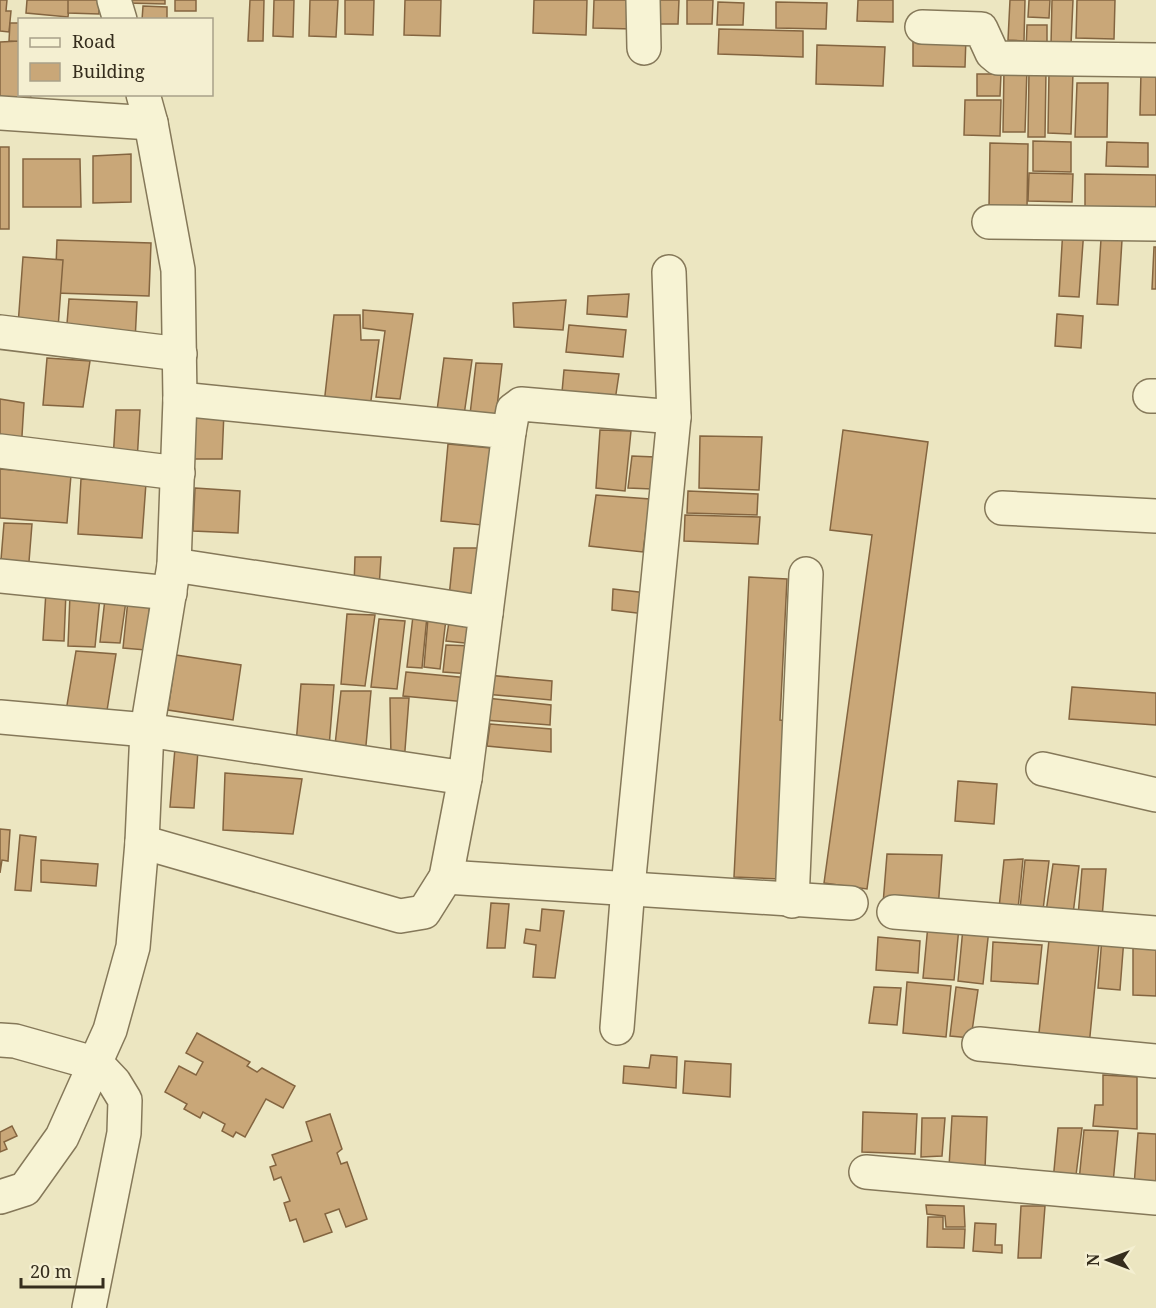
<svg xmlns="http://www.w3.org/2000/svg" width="1156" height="1308" viewBox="0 0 1156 1308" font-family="'Noto Serif',serif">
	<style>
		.building { fill: #c9a778; stroke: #846540; stroke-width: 1.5 }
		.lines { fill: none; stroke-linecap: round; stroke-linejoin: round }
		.minor-casing { stroke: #857859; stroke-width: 36 }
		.minor { stroke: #f7f3d4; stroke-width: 33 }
	</style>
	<rect width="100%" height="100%" fill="#ece6c1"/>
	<g class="building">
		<path d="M0 0H7L6 11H11L9 32 0 31Z"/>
		<path d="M27 0H70L68 17 26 13Z"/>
		<path d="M68 0H99V14L68 13Z"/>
		<path d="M127 0H165V4L127 3Z"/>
		<rect x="175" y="0" width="21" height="11"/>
		<path d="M250 0H264L263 41H248Z"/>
		<path d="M274 0H294L293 37 273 36Z"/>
		<path d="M310 0H338L336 37 309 36Z"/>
		<path d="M345 0H374L373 35 345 34Z"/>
		<path d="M405 0H441L440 36 404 35Z"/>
		<path d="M534 0H587L586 35 533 33Z"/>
		<path d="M594 0H634L633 29 593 28Z"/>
		<path d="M651 0H679L678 24H651Z"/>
		<path d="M687 0H713L712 24H687Z"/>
		<path d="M858 0H893V22L857 21Z"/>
		<path d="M1010 0H1025L1024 41 1008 40Z"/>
		<path d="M1029 0H1050L1049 18 1028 17Z"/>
		<path d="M1052 0H1073L1071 45H1051Z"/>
		<path d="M1077 0H1115L1114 39 1076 38Z"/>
		<path d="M718 2 744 3 743 25H717Z"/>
		<path d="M776 2 827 3 826 29 776 28Z"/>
		<path d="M143 6 167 7V20H142Z"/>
		<path d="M10 23H20V42L9 41Z"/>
		<path d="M1027 25H1047V52L1026 51Z"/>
		<path d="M719 29 803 31V57L718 54Z"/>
		<path d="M913 36 966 37 965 67 913 66Z"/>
		<path d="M20 41V94H31L30 103H0V42Z"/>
		<path d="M817 45 885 47 883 86 816 84Z"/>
		<path d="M1004 68H1027L1025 132H1003Z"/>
		<path d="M1029 71H1046L1045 137H1028Z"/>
		<path d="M1049 71 1073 72 1071 134 1048 133Z"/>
		<path d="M1141 71 1156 72V115H1140Z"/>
		<path d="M977 74H1001L1000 96H977Z"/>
		<path d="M1077 83H1108L1107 137H1075Z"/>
		<path d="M965 100H1001L1000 136 964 135Z"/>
		<path d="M1033 141 1071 142V172L1033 171Z"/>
		<path d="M1107 142 1148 143V167L1106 166Z"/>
		<path d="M990 143 1028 144 1027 208 989 207Z"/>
		<rect x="0" y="147" width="9" height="82"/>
		<path d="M131 154V202L93 203V156Z"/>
		<path d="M23 159H80L81 207H23Z"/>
		<path d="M1029 173 1073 174 1072 202 1028 201Z"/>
		<path d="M1085 174 1156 175V209L1085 208Z"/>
		<path d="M1063 228 1084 229 1079 297 1059 296Z"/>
		<path d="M1101 239 1122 240 1118 305 1097 304Z"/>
		<path d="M57 240 151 243 149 296 55 293Z"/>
		<path d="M1154 247H1156V289H1152Z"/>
		<path d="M23 257 63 260 57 342 17 339Z"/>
		<path d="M629 294 627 317 587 314 588 296Z"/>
		<path d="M69 299 137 302 135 341 66 336Z"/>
		<path d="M566 300 563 330 514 327 513 303Z"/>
		<path d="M363 310 413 314 400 399 376 397 385 331 363 328Z"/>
		<path d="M1057 314 1083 316 1081 348 1055 346Z"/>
		<path d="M334 315H360L361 340H379L370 408 324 404Z"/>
		<path d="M569 325 626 330 623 357 566 352Z"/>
		<path d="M47 358 90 361 83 407 43 405Z"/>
		<path d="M444 358 472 360 463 422 436 418Z"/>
		<path d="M476 363 502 364 495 424 469 423Z"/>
		<path d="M564 370 619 374 616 394 602 407 561 403Z"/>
		<path d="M0 399 24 403 21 452 0 450Z"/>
		<path d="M116 410H140L137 462 113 460Z"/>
		<path d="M192 411 224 412 222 459H191Z"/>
		<path d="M600 430 631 431 625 491 596 488Z"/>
		<path d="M843 430 928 442 867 889 824 883 872 535 830 530Z"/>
		<path d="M700 436 762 437 759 490 699 488Z"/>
		<path d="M448 444 491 448 482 525 441 521Z"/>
		<path d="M632 456 655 457 652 489 628 488Z"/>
		<path d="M0 469 71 475 67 523 0 518Z"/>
		<path d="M81 479 146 483 142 538 78 534Z"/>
		<path d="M195 488 240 491 238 533 193 531Z"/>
		<path d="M688 491 758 494 757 515 687 513Z"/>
		<path d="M596 495 650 499 643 552 589 546Z"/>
		<path d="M685 515 760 517 758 544 684 541Z"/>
		<path d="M4 523 32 524 28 574 0 572Z"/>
		<path d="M454 548H484L479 600 449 597Z"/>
		<path d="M355 557H381L379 588 354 586Z"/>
		<path d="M749 577 787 579 780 720 788 721 780 879 734 877Z"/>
		<path d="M613 589 647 593 645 614 612 610Z"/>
		<path d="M46 591 66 592 64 641 43 640Z"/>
		<path d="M70 594 100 597 95 647 68 646Z"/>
		<path d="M105 599 126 601 120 643 100 642Z"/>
		<path d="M128 600 150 601 146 650 123 648Z"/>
		<path d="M347 614 375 615 365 686 341 684Z"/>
		<path d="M413 616H427L422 668 407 667Z"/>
		<path d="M428 618 446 619 440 669 424 667Z"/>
		<path d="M379 619 405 621 397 689 371 687Z"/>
		<path d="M449 622 476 625 474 644 446 641Z"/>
		<path d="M446 645 474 646 471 674 443 672Z"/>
		<path d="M76 651 116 654 105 723 65 717Z"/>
		<path d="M176 655 241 665 233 720 168 710Z"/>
		<path d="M406 672 469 678 466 702 403 696Z"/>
		<path d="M487 675 552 681 551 700 485 694Z"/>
		<path d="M301 684 334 685 329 747 296 744Z"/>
		<path d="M1072 687 1156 693V725L1069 719Z"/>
		<path d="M341 691H371L365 756 334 754Z"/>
		<path d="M390 698H409L404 763 391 760Z"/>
		<path d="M486 698 551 705 550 725 484 720Z"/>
		<path d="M490 724 551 729V752L487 746Z"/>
		<path d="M175 748 198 750 194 808 170 807Z"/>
		<path d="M225 773 302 779 293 834 223 830Z"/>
		<path d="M958 781 997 784 994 824 955 821Z"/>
		<path d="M0 829 10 830 8 861 2 860 0 873Z"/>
		<path d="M20 835 36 837 31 891 15 890Z"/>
		<path d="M887 854 942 855 938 909 883 904Z"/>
		<path d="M1023 859 1018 909 999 908 1004 860Z"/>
		<path d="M41 860 98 864 96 886 41 882Z"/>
		<path d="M1025 860 1049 861 1043 910 1020 909Z"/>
		<path d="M1053 864 1079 866 1073 914 1046 912Z"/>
		<path d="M1082 869H1106L1102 918 1078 916Z"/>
		<path d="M491 903 509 904 505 948H487Z"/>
		<path d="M542 909 564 911 555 978 533 977 536 945 524 943 526 929 540 931Z"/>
		<path d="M928 925 959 927 954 980 923 978Z"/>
		<path d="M963 928 989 929 983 984 958 981Z"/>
		<path d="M878 937 920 941 918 973 876 970Z"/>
		<path d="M1102 937 1124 938 1120 990 1098 988Z"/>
		<path d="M1049 940 1099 944 1089 1046 1038 1042Z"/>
		<path d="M1133 941H1156V996L1133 995Z"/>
		<path d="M993 942 1042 945 1038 984 991 981Z"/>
		<path d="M907 982 951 986 946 1037 903 1033Z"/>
		<path d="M874 987 901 988 897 1025 869 1023Z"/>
		<path d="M956 987 978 990 971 1038 950 1036Z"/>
		<path d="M197 1033 250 1062 247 1066 257 1072 262 1068 295 1086 283 1108 266 1099 245 1137 236 1132 233 1137 222 1131 225 1124 203 1112 200 1118 184 1109 187 1104 165 1092 179 1066 196 1075 203 1062 186 1053Z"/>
		<path d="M651 1055 677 1057 676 1088 623 1083 624 1066 649 1068Z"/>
		<path d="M685 1061 731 1064 730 1097 683 1093Z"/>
		<path d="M1103 1075 1137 1077V1129L1093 1126 1095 1105H1103Z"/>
		<path d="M863 1112 917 1114 915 1154 862 1152Z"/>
		<path d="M330 1114 342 1149 337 1153 341 1164 347 1162 367 1219 346 1227 339 1209 325 1214 332 1232 304 1242 296 1219 290 1221 284 1203 290 1201 281 1177 274 1180 270 1167 276 1165 272 1155 312 1141 306 1122Z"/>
		<path d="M952 1116 987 1117 985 1169 949 1167Z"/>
		<path d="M922 1118H945L942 1156 921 1157Z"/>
		<path d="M12 1126 17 1136 4 1142 7 1149 0 1152V1132Z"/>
		<path d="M1058 1128H1082L1075 1183 1053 1181Z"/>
		<path d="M1084 1130 1118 1131 1113 1183 1079 1181Z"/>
		<path d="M1138 1133 1156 1134V1188L1134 1186Z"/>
		<path d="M926 1205 964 1206 965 1227H946L945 1216 927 1214Z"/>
		<path d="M1021 1206H1045L1041 1258H1018Z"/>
		<path d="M928 1217H943V1229H965L964 1248 927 1247Z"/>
		<path d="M975 1223 996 1224 995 1245H1002V1253L973 1251Z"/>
	</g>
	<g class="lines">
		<g class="minor-casing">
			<g id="minor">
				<path d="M114 0 120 20"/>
				<path d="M643 0 644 48"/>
				<path d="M922 27 981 29 992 53 998 58 1156 60"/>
				<path d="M0 113 151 123"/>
				<path d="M989 222 1156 224"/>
				<path d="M0 332 180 354"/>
				<path d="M1150 396H1156"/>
				<path d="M180 399 509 432 486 613"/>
				<path d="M509 432 513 410 521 404 674 417"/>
				<path d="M0 451 178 473"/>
				<path d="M1002 508 1156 516"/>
				<path d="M0 576 170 593"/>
				<path d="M0 717 147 730 465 778 486 613 174 565"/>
				<path d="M1043 769 1156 795"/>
				<path d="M142 842 400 916 424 912 446 877 465 778"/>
				<path d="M446 877 851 903"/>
				<path d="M792 901 806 574"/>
				<path d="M894 912 1156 933"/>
				<path d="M617 1028 628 887 674 417 669 272"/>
				<path d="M0 1040 15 1041 97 1064 114 1082 125 1100 124 1133 89 1308"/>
				<path d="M979 1044 1156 1061"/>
				<path d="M866 1172 1156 1198"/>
				<path d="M0 1197 25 1189 62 1137 110 1030 133 947 142 842 147 730 174 565 180 399 178 270 151 123 143 94"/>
			</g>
		</g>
		<use href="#minor" class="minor"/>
	</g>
	<rect x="18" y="18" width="195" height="78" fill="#f4efd1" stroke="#a8a189" stroke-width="1.5"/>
	<rect x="30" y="38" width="30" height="9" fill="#f7f3d4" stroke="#a8a189" stroke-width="1.5"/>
	<text x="72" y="48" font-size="18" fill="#352d1d">Road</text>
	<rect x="30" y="63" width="30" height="18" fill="#c9a778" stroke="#a8a189" stroke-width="1.5"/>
	<text x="72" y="78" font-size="18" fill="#352d1d">Building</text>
	<g transform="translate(1108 1260) rotate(270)" stroke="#f4efd1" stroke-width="4.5" paint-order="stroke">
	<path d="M0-4.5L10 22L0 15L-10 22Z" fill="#352d1d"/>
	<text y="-9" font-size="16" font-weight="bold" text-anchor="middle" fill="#352d1d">N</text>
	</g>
	<path d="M21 1278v9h82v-9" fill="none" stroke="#352d1d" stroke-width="3"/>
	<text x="30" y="1278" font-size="18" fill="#352d1d" stroke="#f4efd1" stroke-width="4.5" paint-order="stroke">20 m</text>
</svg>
